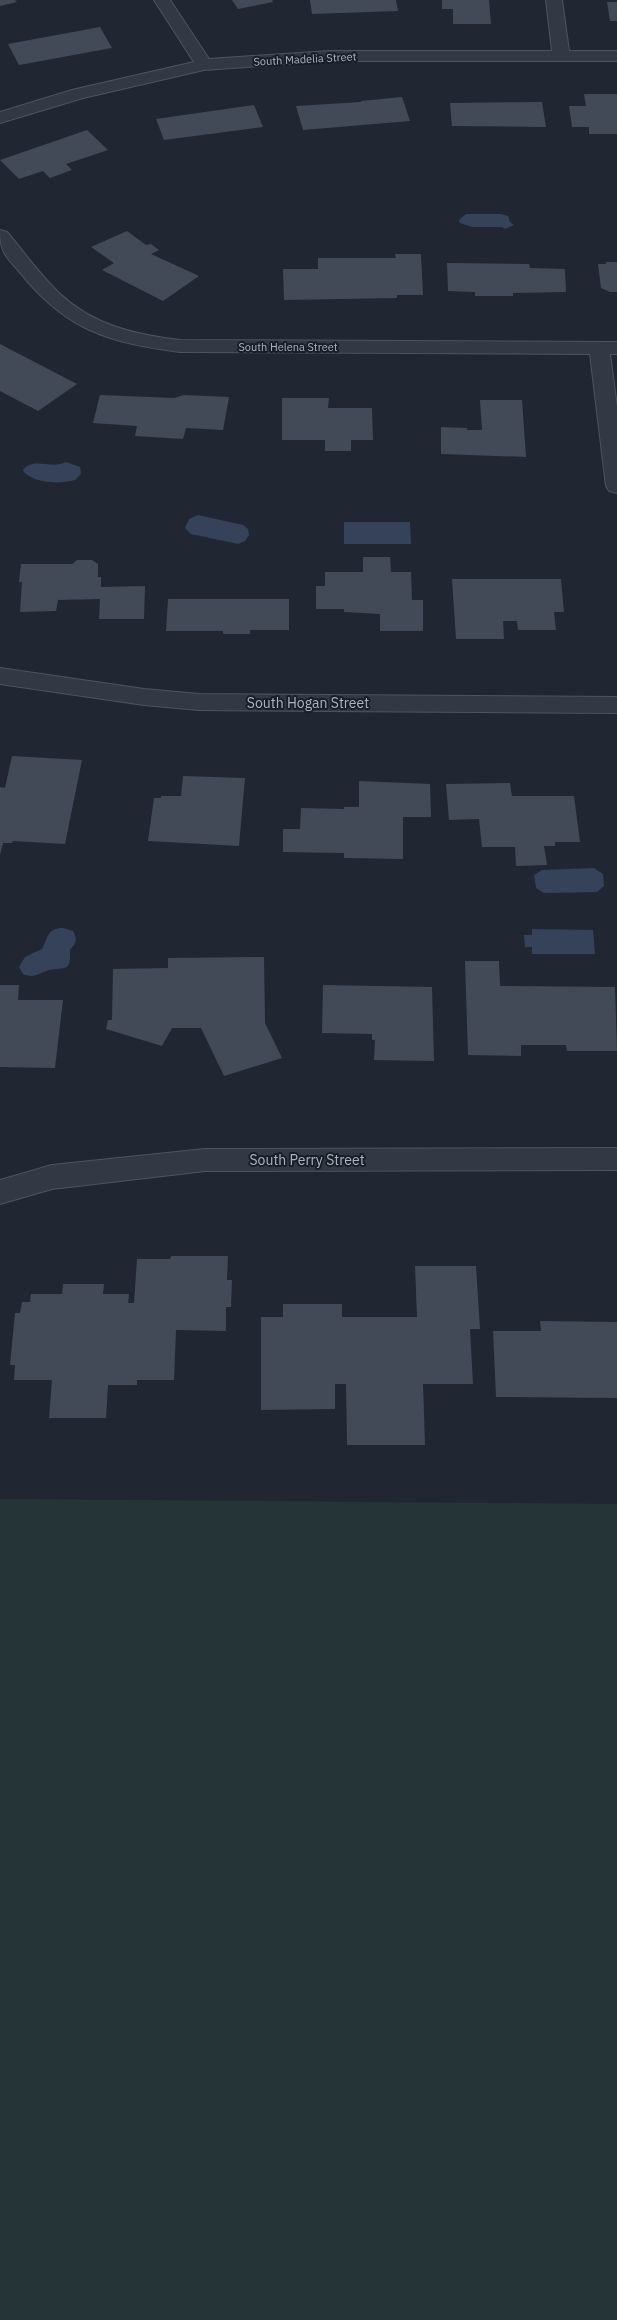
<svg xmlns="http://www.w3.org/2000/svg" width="617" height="2320" viewBox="0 0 617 2320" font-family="'IBM Plex Sans',sans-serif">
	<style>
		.green { fill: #253537 }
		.water { fill: #35425a }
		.building { fill: #424a58 }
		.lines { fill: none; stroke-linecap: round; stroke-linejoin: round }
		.minor-casing { stroke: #4e545f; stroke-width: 2 }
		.minor { fill: #333944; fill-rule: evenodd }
		.labels { text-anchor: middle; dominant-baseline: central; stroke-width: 4; stroke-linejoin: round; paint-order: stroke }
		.far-street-label { font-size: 11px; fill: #adb4c1; stroke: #191f29 }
		.street-label { font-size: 14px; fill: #adb4c1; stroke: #191f29 }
	</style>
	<rect width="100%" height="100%" fill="#202733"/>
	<path class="green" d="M0 1499 617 1504V2320H0Z"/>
	<g class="water">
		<path d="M466 214H501L508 216 510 222 514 225 505 229 502 227H472L460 223 459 220Z"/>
		<path d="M66 462 80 467 81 474 75 480C60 484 36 484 24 472L23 470C34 456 50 470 66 462Z"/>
		<path d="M198 515 243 525 248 529 249 535 245 541 238 544 191 534 185 528 189 519Z"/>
		<path d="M344 522H410L411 544H344Z"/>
		<path d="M594 868 603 874 604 886 597 892 544 893 536 888 534 875 542 870Z"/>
		<path d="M63 928 73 931C78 940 76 943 70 950 71 972 66 967 49 970 39 973 35 979 23 974L19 967 25 957 42 949C48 938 47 928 63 928Z"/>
		<path d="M532 929 593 930 595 954H532V947H525L524 935H532Z"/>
	</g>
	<g class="building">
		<path d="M0 0H15L17 2 0 6Z"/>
		<path d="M232 0H272L273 2 238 9Z"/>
		<path d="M310 0H396L398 11 312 14Z"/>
		<path d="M442 0H489L491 24H453V9H442Z"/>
		<path d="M607 2H617V21H610Z"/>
		<path d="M100 27 112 48 19 65 8 44Z"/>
		<path d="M584 94H617V134H589V127H572L569 106H586Z"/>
		<path d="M402 97 410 121 303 130 296 106 361 102V101Z"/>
		<path d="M542 102 546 127 452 126 450 103Z"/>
		<path d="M254 105 263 127 164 140 156 119Z"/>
		<path d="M87 130 108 150 66 164 72 170 50 178 43 171 19 179 0 160Z"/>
		<path d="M127 231 146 245 151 244 159 250 151 254 199 276 163 301 102 270 114 263 91 247Z"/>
		<path d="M395 254H421L423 295H397V298L284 300 283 269H318V258H396Z"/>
		<path d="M606 262H617V292H610L601 288 598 264H606Z"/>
		<path d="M447 263 529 264 530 268 565 269 566 292 513 293V296H475V292L448 291Z"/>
		<path d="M0 344 77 384 38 411 0 391Z"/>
		<path d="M100 395 174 398 184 395 229 397 223 430 186 428 183 439 135 436 137 426 93 423Z"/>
		<path d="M282 398H329L328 408H372L373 440H351V451H325V440H282Z"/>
		<path d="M480 400H522L526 457 441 454V427L467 428V430H482Z"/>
		<path d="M363 557H390L391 572H411L412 600H423V631H380V614L344 612V609H316V586H325V572H363Z"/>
		<path d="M77 560H92L98 564V577H101V587L145 586 144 619H99L100 599 58 600 56 611 20 612 22 582H19L21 564H72Z"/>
		<path d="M452 579H561L564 612H554L556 630H518L517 621H503L504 639H456Z"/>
		<path d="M168 599H289V630H250V634H223V631H166Z"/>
		<path d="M12 756 82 760 65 844 13 841 12 843H3L0 855V787L5 788Z"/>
		<path d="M183 776 245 778 239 846 148 841 154 798H161V796H181Z"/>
		<path d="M359 781 430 784 431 817H403V859L344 858V853L283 852V829H300L301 808 344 809V807H359Z"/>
		<path d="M510 783 512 796H574L580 842H555V846H544L547 865 516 866 515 847H482L479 819 449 820 446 784Z"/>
		<path d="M264 957 265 1023 282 1058 224 1076 201 1028H172L162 1046 106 1029 108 1020H112L113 969 168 968V958Z"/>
		<path d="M465 961H499L500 986 615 987 617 1051H567L566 1045H521V1056L468 1055Z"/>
		<path d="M0 985H19L18 1000H63L55 1068 0 1067Z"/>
		<path d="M323 985 432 987 434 1061 374 1060 375 1040H372V1034L322 1033Z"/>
		<path d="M171 1256H228L227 1280H232L231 1307H226V1331L176 1330 174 1380H137V1385H108L106 1418H49L52 1380H14L15 1365H10L15 1313H20L22 1302H30L31 1294H62L63 1284H104L103 1294H129L128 1303H134L137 1259H170Z"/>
		<path d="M415 1266H476L480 1329H470L473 1384H423L425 1445H347L346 1384H335V1409L261 1410V1317H283V1304H342V1317H417Z"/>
		<path d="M540 1321 617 1322V1398L496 1397 493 1331H541Z"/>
	</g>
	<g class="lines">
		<g class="minor-casing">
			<g id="minor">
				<path d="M154 0H170L209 59 329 51H552L546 0H562L569 51H617V61H329L204 70 83 98 0 123V112L72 90 194 62Z"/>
				<path d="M0 230 7 232C24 252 40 275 60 294 93 325 136 335 180 340L617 342V354H610L617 407V493L609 491 606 486 590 354 180 352C111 343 68 331 23 276 8 258 0 255 0 230Z"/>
				<path d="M0 668 144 689 199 694 617 697V713L199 710 144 705 0 684Z"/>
				<path d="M617 1148V1170L205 1171 52 1189 0 1204V1180L52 1165 205 1149Z"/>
			</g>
		</g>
		<use href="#minor" class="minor"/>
	</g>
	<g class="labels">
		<g class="far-street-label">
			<text transform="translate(305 59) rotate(-3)">South Madelia Street</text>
			<text x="288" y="347">South Helena Street</text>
		</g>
		<g class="street-label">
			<text x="308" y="703">South Hogan Street</text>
			<text x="307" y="1160">South Perry Street</text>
		</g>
	</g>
</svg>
